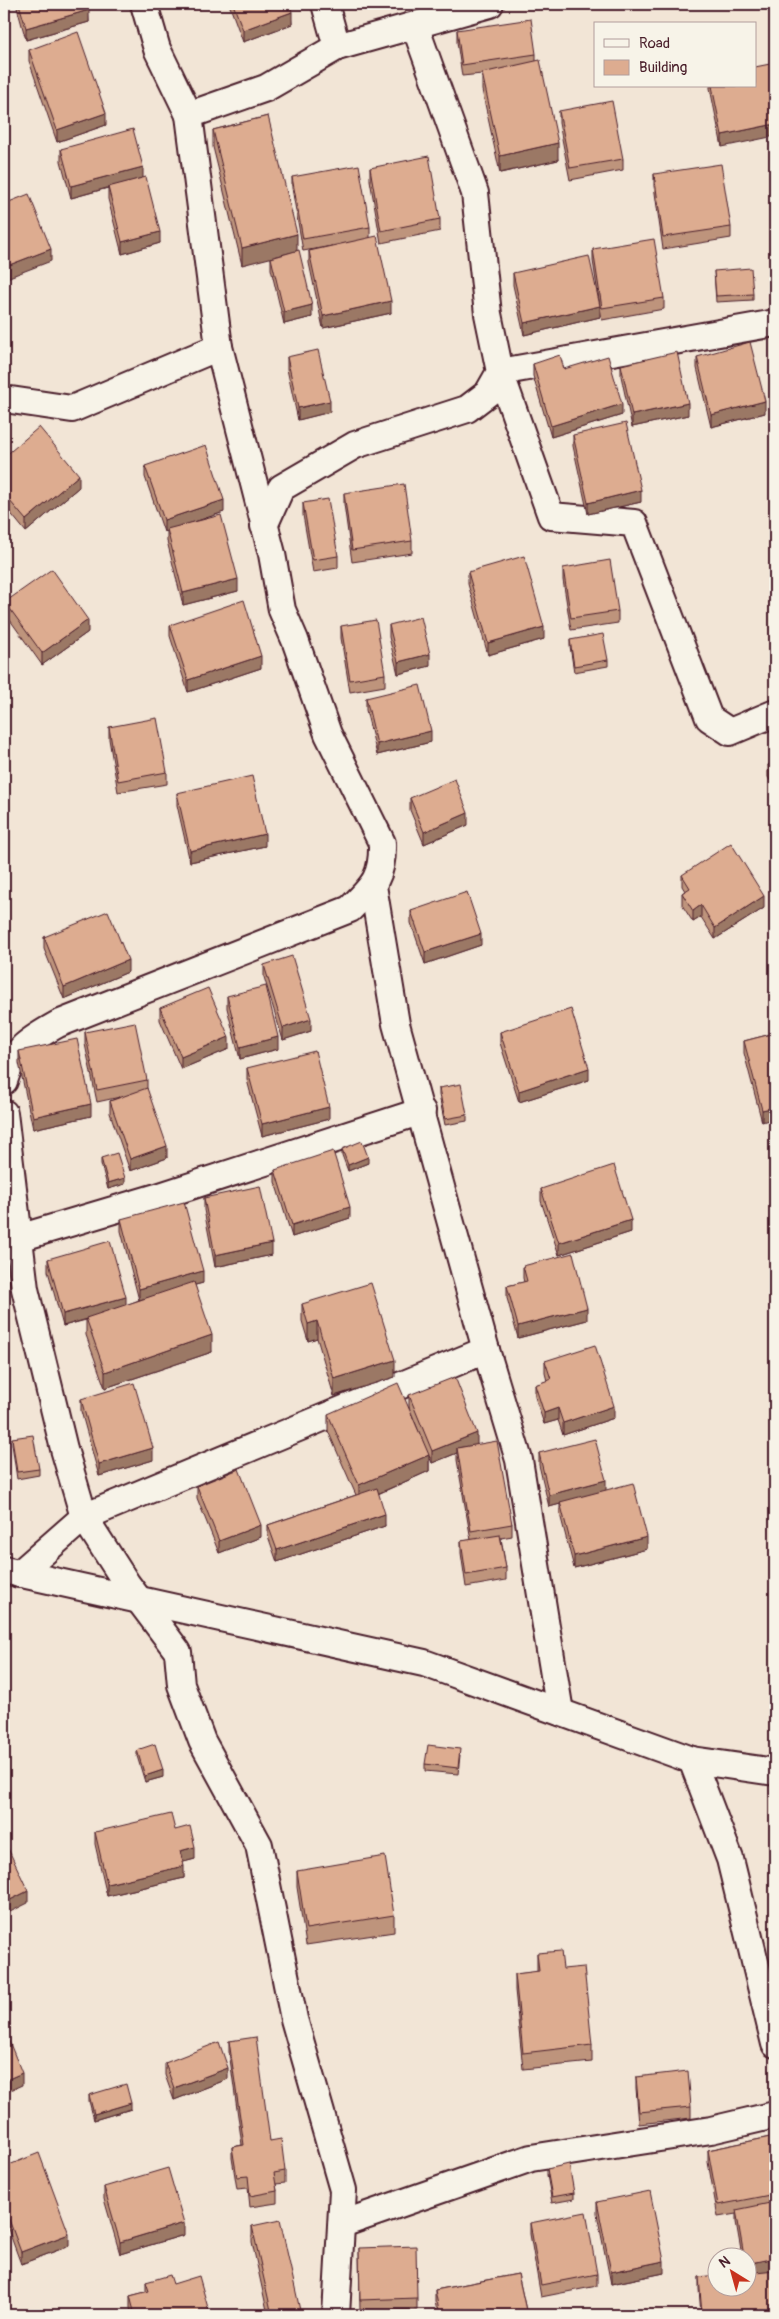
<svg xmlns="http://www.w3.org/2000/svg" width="779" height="2319" viewBox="0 0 779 2319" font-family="Pangolin,sans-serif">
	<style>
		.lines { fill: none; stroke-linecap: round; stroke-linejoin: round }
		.street-casing { stroke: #4a1f2b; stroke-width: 30 }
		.street { stroke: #f7f3e8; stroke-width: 26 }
		.wall { fill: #be947c; stroke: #4a1f2b }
		.shaded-wall { fill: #9b7865; stroke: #4a1f2b }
		.building { fill: #ddac90; stroke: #4a1f2b }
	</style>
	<rect width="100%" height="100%" fill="#f2e5d6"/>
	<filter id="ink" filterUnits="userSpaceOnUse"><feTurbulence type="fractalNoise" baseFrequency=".02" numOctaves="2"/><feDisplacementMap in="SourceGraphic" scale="10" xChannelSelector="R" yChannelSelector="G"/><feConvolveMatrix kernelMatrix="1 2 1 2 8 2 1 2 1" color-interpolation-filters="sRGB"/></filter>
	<g filter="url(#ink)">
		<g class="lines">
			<g class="street-casing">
				<g id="street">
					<path d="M144 4 157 49 189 115"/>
					<path d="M325 4 337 47"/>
					<path d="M775 323 500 372 551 516 634 523 709 718 730 732 775 713"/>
					<path d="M4 399 72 409 219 347 189 115 266 88 337 47 490 4"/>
					<path d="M264 526 281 488 355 445 467 409 488 393 500 372 488 314 475 193 415 26"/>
					<path d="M373 886 396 1024 486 1350 519 1460 560 1712"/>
					<path d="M4 1081C13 1049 31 1039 58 1024L350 909C373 886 383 878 382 843L328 734 295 640 282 610 272 554 219 347"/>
					<path d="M4 1113 25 1289 64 1449 84 1517 127 1584 178 1652 181 1685 202 1741 259 1845 294 2019 343 2190 336 2315"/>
					<path d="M19 1238 157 1197 422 1111"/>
					<path d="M4 1570 424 1663 692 1760 775 1772"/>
					<path d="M19 1574 84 1517 486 1350"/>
					<path d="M692 1760 730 1859 775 2044"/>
					<path d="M342 2224 531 2158 711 2130 775 2115"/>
				</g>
			</g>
			<use href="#street" class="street"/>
		</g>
		<g class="wall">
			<path d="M16 4H88L89 22 26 40Z"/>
			<path d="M229 4H290L292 24 243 42Z"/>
			<path d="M457 30 536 54V61L558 160 500 173 482 90V74L462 76 457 42Z"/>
			<path d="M29 50 106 125 57 142 29 61Z"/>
			<path d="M710 86H755L722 147 710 88Z"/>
			<path d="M559 111 623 159V170L570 180 559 123Z"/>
			<path d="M268 116 242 265 213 147V130Z"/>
			<path d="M61 149 143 178 160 243 122 254 108 199V188L71 198 61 161Z"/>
			<path d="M370 168 440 219V231L381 243 370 180Z"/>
			<path d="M654 174 731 227V238L663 249 654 186Z"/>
			<path d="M292 177 370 227V238L391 313 323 328 309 263V251L332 246 303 251 292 188Z"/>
			<path d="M593 249 664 298V309L602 320 593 261Z"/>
			<path d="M271 258 312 317 284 324 271 269Z"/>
			<path d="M714 271 753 294V300L716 302Z"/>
			<path d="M513 273 600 317 524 335 513 285Z"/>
			<path d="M287 357 330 412 298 420 287 369Z"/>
			<path d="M697 357 765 413 711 427 697 368Z"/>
			<path d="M533 364 564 369 622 415 551 437 533 376Z"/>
			<path d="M621 365 688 415 632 427 621 376Z"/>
			<path d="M573 435 641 502 588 514 573 446Z"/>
			<path d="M4 457 79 487 26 532 4 505Z"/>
			<path d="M145 466 224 512 186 524 238 591 183 605 167 541V531L164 532 145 477Z"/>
			<path d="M344 493 412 541V553L352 562 344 504Z"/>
			<path d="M303 503 338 556V568L313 572 303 515Z"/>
			<path d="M563 568 618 611V623L571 630 563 580Z"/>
			<path d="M468 572 544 639 488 655 468 584Z"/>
			<path d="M5 602 88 632 42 665 5 613Z"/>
			<path d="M170 625 261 668 188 692 170 636Z"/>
			<path d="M389 625 430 666 398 674 389 637Z"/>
			<path d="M341 626 385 674V686L350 692 341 638Z"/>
			<path d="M570 640 608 660V666L574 672 570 646Z"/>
			<path d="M366 698 431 742 377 755 366 710Z"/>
			<path d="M109 727 167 772V784L118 792 109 739Z"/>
			<path d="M775 761V789L768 777V765Z"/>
			<path d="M177 793 265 846 190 862 177 805Z"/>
			<path d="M410 798 468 825 424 844 410 810Z"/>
			<path d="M682 875 764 908 715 939 701 917 693 922 682 905V893L685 891 682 886Z"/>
			<path d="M411 911 481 945 425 964 411 923Z"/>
			<path d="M44 937 128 972 64 999 44 949Z"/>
			<path d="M264 965 311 1031 283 1040 264 977Z"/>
			<path d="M227 996 278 1049 240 1059 227 1008Z"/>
			<path d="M160 1008 229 1049 181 1069 160 1020Z"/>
			<path d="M85 1032 147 1080V1089L167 1158 130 1171 110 1113V1101L120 1097 97 1102 85 1044Z"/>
			<path d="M500 1032 589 1080 519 1102 500 1043Z"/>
			<path d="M775 1033 762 1122 744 1053V1041Z"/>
			<path d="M19 1051 91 1116 33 1129 19 1063Z"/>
			<path d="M247 1068 329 1119 262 1136 247 1080Z"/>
			<path d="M439 1088 467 1115V1121L445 1125 439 1095Z"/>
			<path d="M342 1149 368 1163 348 1171 342 1155Z"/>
			<path d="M101 1158 125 1184 108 1189 101 1164Z"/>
			<path d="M275 1170 350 1218 292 1237 275 1182Z"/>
			<path d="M541 1189 631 1232 559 1255 541 1201Z"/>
			<path d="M204 1198 272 1255 215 1267 204 1210Z"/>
			<path d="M121 1219 203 1283 195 1285 212 1352 105 1388 86 1335V1320L63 1326 48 1271V1259L126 1305 139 1300 121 1231Z"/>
			<path d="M523 1266 587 1320 518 1338 507 1298V1286L524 1282 523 1278Z"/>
			<path d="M302 1304 395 1377 334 1396 317 1338 308 1341 302 1321Z"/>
			<path d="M545 1361 614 1418 563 1435 558 1420 544 1424 535 1397V1385L547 1381 545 1373Z"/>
			<path d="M409 1395 477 1445 512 1524V1536L501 1538 506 1568V1580L466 1587 461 1553V1541L471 1540 457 1460V1453L432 1463 429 1456V1471L378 1494 385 1526 277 1562 268 1536V1525L356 1495 328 1431V1414L423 1442 409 1407Z"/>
			<path d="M81 1399 153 1460 99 1476 81 1411Z"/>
			<path d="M12 1438 39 1469V1475L17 1479 12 1444Z"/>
			<path d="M539 1453 606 1490 647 1549 574 1568 560 1514V1504L549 1507 539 1465Z"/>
			<path d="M197 1486 261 1537 219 1553 197 1498Z"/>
			<path d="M137 1750 163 1777 145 1782 137 1756Z"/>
			<path d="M460 1755 458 1774 425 1771V1764Z"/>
			<path d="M175 1830 195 1859 183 1862 184 1878 107 1896 95 1844V1832Z"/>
			<path d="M297 1871 394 1915V1932L306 1945 297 1887Z"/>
			<path d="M537 1953 563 1969 592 2045V2062L523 2069 515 1990V1974L537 1972Z"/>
			<path d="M775 1970V1991L772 1978V1971Z"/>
			<path d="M229 2041 270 2141 285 2171V2183L276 2184 277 2191V2203L250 2207 248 2188 237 2189 232 2158V2147L242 2145 229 2052Z"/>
			<path d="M165 2063 228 2079 174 2100 165 2075Z"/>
			<path d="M636 2077 691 2107V2118L639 2124 636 2088Z"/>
			<path d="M89 2095 131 2109 94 2120 89 2101Z"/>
			<path d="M775 2136V2315H701L699 2289V2277L746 2286V2256H742L736 2222V2214L718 2217 708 2162V2150Z"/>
			<path d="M4 2167 69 2246 21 2264 4 2218Z"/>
			<path d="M547 2169 574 2193V2199L552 2203 547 2175Z"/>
			<path d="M104 2187 184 2235 120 2254 104 2199Z"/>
			<path d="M597 2202 664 2273 611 2284 597 2214Z"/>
			<path d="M530 2223 597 2274V2286L541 2297 530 2234Z"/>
			<path d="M252 2226 301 2315H268L252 2242Z"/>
			<path d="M359 2248 417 2298V2310L360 2311Z"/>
			<path d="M518 2274 527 2315H438L435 2302V2290Z"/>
			<path d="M146 2282 173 2284 210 2315H132L130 2308V2296L146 2292Z"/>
		</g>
		<g class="shaded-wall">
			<path d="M89 10V22L26 40V28Z"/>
			<path d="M292 12V24L243 42V30Z"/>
			<path d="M106 113V125L57 142V130Z"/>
			<path d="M775 124V136L722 147V135Z"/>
			<path d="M558 143V160L500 173V156Z"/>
			<path d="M143 167V178L71 198V186Z"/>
			<path d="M160 232V243L122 254V242Z"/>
			<path d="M297 234V251L242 265V248Z"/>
			<path d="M51 249V261L4 279V267Z"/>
			<path d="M391 301V313L323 328V316Z"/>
			<path d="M312 305V317L284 324V312Z"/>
			<path d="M600 306V317L524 335V323Z"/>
			<path d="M330 401V412L298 420V408Z"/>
			<path d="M765 401V413L711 427V415Z"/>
			<path d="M688 403V415L632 427V415Z"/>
			<path d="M622 404V415L551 437V426Z"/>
			<path d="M79 475V487L26 532V520Z"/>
			<path d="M641 490V502L588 514V503Z"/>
			<path d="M224 500V512L164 532V520Z"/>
			<path d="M238 579V591L183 605V593Z"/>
			<path d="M88 620V632L42 665V653Z"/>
			<path d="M544 627V639L488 655V643Z"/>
			<path d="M430 654V666L398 674V662Z"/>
			<path d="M261 656V668L188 692V680Z"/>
			<path d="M431 731V742L377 755V744Z"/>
			<path d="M468 813V825L424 844V832Z"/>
			<path d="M265 834V846L190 862V851Z"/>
			<path d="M764 896V908L715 939V928Z"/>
			<path d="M701 905V917L693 922V911Z"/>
			<path d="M481 934V945L425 964V952Z"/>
			<path d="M128 960V972L64 999V987Z"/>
			<path d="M311 1019V1031L283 1040V1028Z"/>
			<path d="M229 1037V1049L181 1069V1057Z"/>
			<path d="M278 1037V1049L240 1059V1047Z"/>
			<path d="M589 1068V1080L519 1102V1091Z"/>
			<path d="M91 1104V1116L33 1129V1117Z"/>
			<path d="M329 1107V1119L262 1136V1124Z"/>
			<path d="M775 1107V1118L762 1122V1110Z"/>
			<path d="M167 1146V1158L130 1171V1159Z"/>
			<path d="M368 1157V1163L348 1171V1165Z"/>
			<path d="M125 1178V1184L108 1189V1183Z"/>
			<path d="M350 1207V1218L292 1237V1225Z"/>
			<path d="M631 1220V1232L559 1255V1243Z"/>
			<path d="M272 1243V1255L215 1267V1255Z"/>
			<path d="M203 1271V1283L139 1300V1289Z"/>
			<path d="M126 1297V1308L63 1326V1314Z"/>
			<path d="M587 1308V1320L518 1338V1326Z"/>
			<path d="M317 1321V1338L308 1341V1324Z"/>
			<path d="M212 1335V1352L105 1388V1372Z"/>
			<path d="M395 1360V1377L334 1396V1379Z"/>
			<path d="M614 1406V1418L563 1435V1423Z"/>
			<path d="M558 1408V1420L544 1424V1413Z"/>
			<path d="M10 1428V1440L4 1442V1430Z"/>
			<path d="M477 1433V1445L457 1448V1453L432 1463V1451Z"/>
			<path d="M153 1448V1460L99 1476V1464Z"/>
			<path d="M429 1455V1471L359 1502V1485Z"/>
			<path d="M606 1480V1492L549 1507V1495Z"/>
			<path d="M385 1514V1526L277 1562V1550Z"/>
			<path d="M261 1525V1537L219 1553V1541Z"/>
			<path d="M647 1537V1549L574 1568V1556Z"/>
			<path d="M163 1770V1777L145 1782V1776Z"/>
			<path d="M195 1847V1859L180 1863V1851Z"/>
			<path d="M184 1866V1878L107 1896V1884Z"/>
			<path d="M28 1891V1903L4 1915V1903Z"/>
			<path d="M228 2068V2079L174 2100V2088Z"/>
			<path d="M22 2073V2085L4 2093V2081Z"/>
			<path d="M131 2103V2109L94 2120V2114Z"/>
			<path d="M184 2223V2235L120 2254V2242Z"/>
			<path d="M69 2234V2246L21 2264V2252Z"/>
			<path d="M775 2258V2270L746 2276V2264Z"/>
			<path d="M664 2261V2273L611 2284V2272Z"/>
		</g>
		<g class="building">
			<path d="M19 4H88L89 10 26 28Z"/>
			<path d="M233 4H290L292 12 243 30Z"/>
			<path d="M531 19 536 54 462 65 457 30Z"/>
			<path d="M78 32 106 113 57 130 29 50Z"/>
			<path d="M540 60 558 143 500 156 482 73Z"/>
			<path d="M775 63V124L722 135 712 86H755V67Z"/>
			<path d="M612 101 623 159 570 168 559 111Z"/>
			<path d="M268 116 297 234 242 248 213 130Z"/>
			<path d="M133 129 143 167 71 186 61 149Z"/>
			<path d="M429 156 440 219 381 231 370 168Z"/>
			<path d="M721 164 731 227 663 237 654 174Z"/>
			<path d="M359 165 370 227 303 239 292 177Z"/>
			<path d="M146 177 160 232 122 242 108 187Z"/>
			<path d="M29 194 51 249 4 267V204Z"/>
			<path d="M377 236 391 301 323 316 309 251Z"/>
			<path d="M654 239 664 298 602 308 593 249Z"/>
			<path d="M299 250 312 305 284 312 271 258Z"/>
			<path d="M589 256 600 306 524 323 513 273Z"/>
			<path d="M751 268 753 294 716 296 714 271Z"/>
			<path d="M750 342 765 401 711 415 697 357Z"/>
			<path d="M318 350 330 401 298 408 287 357Z"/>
			<path d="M677 352 688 403 632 415 621 365Z"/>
			<path d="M560 355 564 369 608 356 622 404 551 426 533 364Z"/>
			<path d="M626 423 641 490 588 503 573 435Z"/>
			<path d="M39 427 79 475 26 520 4 494V457Z"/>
			<path d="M206 445 224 500 164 520 145 466Z"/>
			<path d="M404 484 412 541 352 550 344 493Z"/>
			<path d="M328 499 338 556 313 560 303 503Z"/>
			<path d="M221 515 238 579 183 593 167 529Z"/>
			<path d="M524 556 544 627 488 643 468 572Z"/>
			<path d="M610 560 618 611 571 618 563 568Z"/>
			<path d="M52 569 88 620 42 653 5 602Z"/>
			<path d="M244 600 261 656 188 680 170 625Z"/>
			<path d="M421 617 430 654 398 662 389 625Z"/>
			<path d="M376 620 385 674 350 680 341 626Z"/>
			<path d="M603 634 608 660 574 666 570 640Z"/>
			<path d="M420 685 431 731 377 744 366 698Z"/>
			<path d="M157 718 167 772 118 781 109 727Z"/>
			<path d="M775 761V777L768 765Z"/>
			<path d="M252 776 265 834 190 851 177 793Z"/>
			<path d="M455 779 468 813 424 832 410 798Z"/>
			<path d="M731 843 764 896 715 928 701 905 693 911 682 893 690 888 682 875Z"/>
			<path d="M467 892 481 934 425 952 411 911Z"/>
			<path d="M108 911 128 960 64 987 44 937Z"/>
			<path d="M292 956 311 1019 283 1028 264 965Z"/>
			<path d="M266 986 278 1037 240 1047 227 996Z"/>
			<path d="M208 988 229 1037 181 1057 160 1008Z"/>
			<path d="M571 1009 589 1068 519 1091 500 1032Z"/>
			<path d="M135 1022 147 1080 97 1090 85 1032Z"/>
			<path d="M775 1033V1107L762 1110 744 1041Z"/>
			<path d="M77 1039 91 1104 33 1117 19 1051Z"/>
			<path d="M315 1051 329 1107 262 1124 247 1068Z"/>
			<path d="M461 1084 467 1115 445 1119 439 1088Z"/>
			<path d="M147 1088 167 1146 130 1159 110 1101Z"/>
			<path d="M362 1141 368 1157 348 1165 342 1149Z"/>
			<path d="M333 1151 350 1207 292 1225 275 1170Z"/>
			<path d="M117 1153 125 1178 108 1183 101 1158Z"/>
			<path d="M614 1165 631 1220 559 1243 541 1189Z"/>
			<path d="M260 1186 272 1243 215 1255 204 1198Z"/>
			<path d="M184 1202 203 1271 139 1289 121 1219Z"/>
			<path d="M110 1241 126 1297 63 1314 48 1259Z"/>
			<path d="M573 1253 587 1308 518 1326 507 1286 527 1281 523 1266Z"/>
			<path d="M194 1282 212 1335 105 1372 86 1318Z"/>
			<path d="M371 1283 395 1360 334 1379 317 1321 308 1324 302 1304Z"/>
			<path d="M595 1345 614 1406 563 1423 558 1408 544 1413 535 1385 551 1379 545 1361Z"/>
			<path d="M455 1377 477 1433 432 1451 409 1395Z"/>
			<path d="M134 1383 153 1448 99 1464 81 1399Z"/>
			<path d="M398 1383 429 1455 359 1485 328 1414Z"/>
			<path d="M4 1408 10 1428 4 1430Z"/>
			<path d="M33 1435 39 1469 17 1472 12 1438Z"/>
			<path d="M595 1439 606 1480 549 1495 539 1453Z"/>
			<path d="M497 1441 512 1524 471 1531 457 1448Z"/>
			<path d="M239 1469 261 1525 219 1541 197 1486Z"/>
			<path d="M633 1483 647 1537 574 1556 560 1502Z"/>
			<path d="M377 1488 385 1514 277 1550 268 1525Z"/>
			<path d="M500 1535 506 1568 466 1575 461 1541Z"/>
			<path d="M155 1744 163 1770 145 1776 137 1750Z"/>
			<path d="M428 1745 460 1749 458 1768 425 1764Z"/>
			<path d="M171 1814 175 1830 190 1826 195 1847 180 1851 184 1866 107 1884 95 1832Z"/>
			<path d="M4 1840 28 1891 4 1903Z"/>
			<path d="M385 1856 394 1915 306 1929 297 1871Z"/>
			<path d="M561 1951 563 1969 584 1967 592 2045 523 2053 515 1974 539 1971 537 1953Z"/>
			<path d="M775 1970V1985L772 1971Z"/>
			<path d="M4 2029 22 2073 4 2081Z"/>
			<path d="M256 2037 270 2141 281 2139 285 2171 274 2173 277 2191 250 2196 248 2176 237 2177 232 2147 244 2145 229 2041Z"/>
			<path d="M219 2042 228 2068 174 2088 165 2063Z"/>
			<path d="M688 2071 691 2107 639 2112 636 2077Z"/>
			<path d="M126 2084 131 2103 94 2114 89 2095Z"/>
			<path d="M775 2136V2194L718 2205 708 2150Z"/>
			<path d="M39 2153 69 2234 21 2252 4 2206V2167Z"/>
			<path d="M569 2164 574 2193 552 2197 547 2169Z"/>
			<path d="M168 2168 184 2223 120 2242 104 2187Z"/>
			<path d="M650 2191 664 2261 611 2272 597 2202Z"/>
			<path d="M775 2202V2258L746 2264V2256H744L736 2210Z"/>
			<path d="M586 2212 597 2274 541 2285 530 2223Z"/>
			<path d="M280 2220 301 2315H272L252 2226Z"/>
			<path d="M416 2246 417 2298 360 2300 359 2248Z"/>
			<path d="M775 2270V2315H702L699 2277 716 2275V2286H746V2273Z"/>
			<path d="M518 2274 527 2315H440L435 2290Z"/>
			<path d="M170 2275 173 2284 199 2276 210 2315H135L130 2296 149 2291 146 2282Z"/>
		</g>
	</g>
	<rect width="779" height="2319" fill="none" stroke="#f7f3e8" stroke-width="20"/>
	<rect x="10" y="10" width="759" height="2299" fill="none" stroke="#4a1f2b" stroke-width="2" filter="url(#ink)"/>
	<rect x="594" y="22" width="162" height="65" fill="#f7f3e8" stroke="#b29e9c"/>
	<rect x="604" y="39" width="25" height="8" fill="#f7f3e8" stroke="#b29e9c"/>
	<text x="639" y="48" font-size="15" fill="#4a1f2b">Road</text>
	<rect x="604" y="60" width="25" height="15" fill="#ddac90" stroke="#b29e9c"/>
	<text x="639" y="72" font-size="15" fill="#4a1f2b">Building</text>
	<g transform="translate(732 2272) rotate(323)"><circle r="24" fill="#f7f3e8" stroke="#b29e9c"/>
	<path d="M0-4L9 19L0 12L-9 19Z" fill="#c8321e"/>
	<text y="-8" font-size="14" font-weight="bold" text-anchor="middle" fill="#4a1f2b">N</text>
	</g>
</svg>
